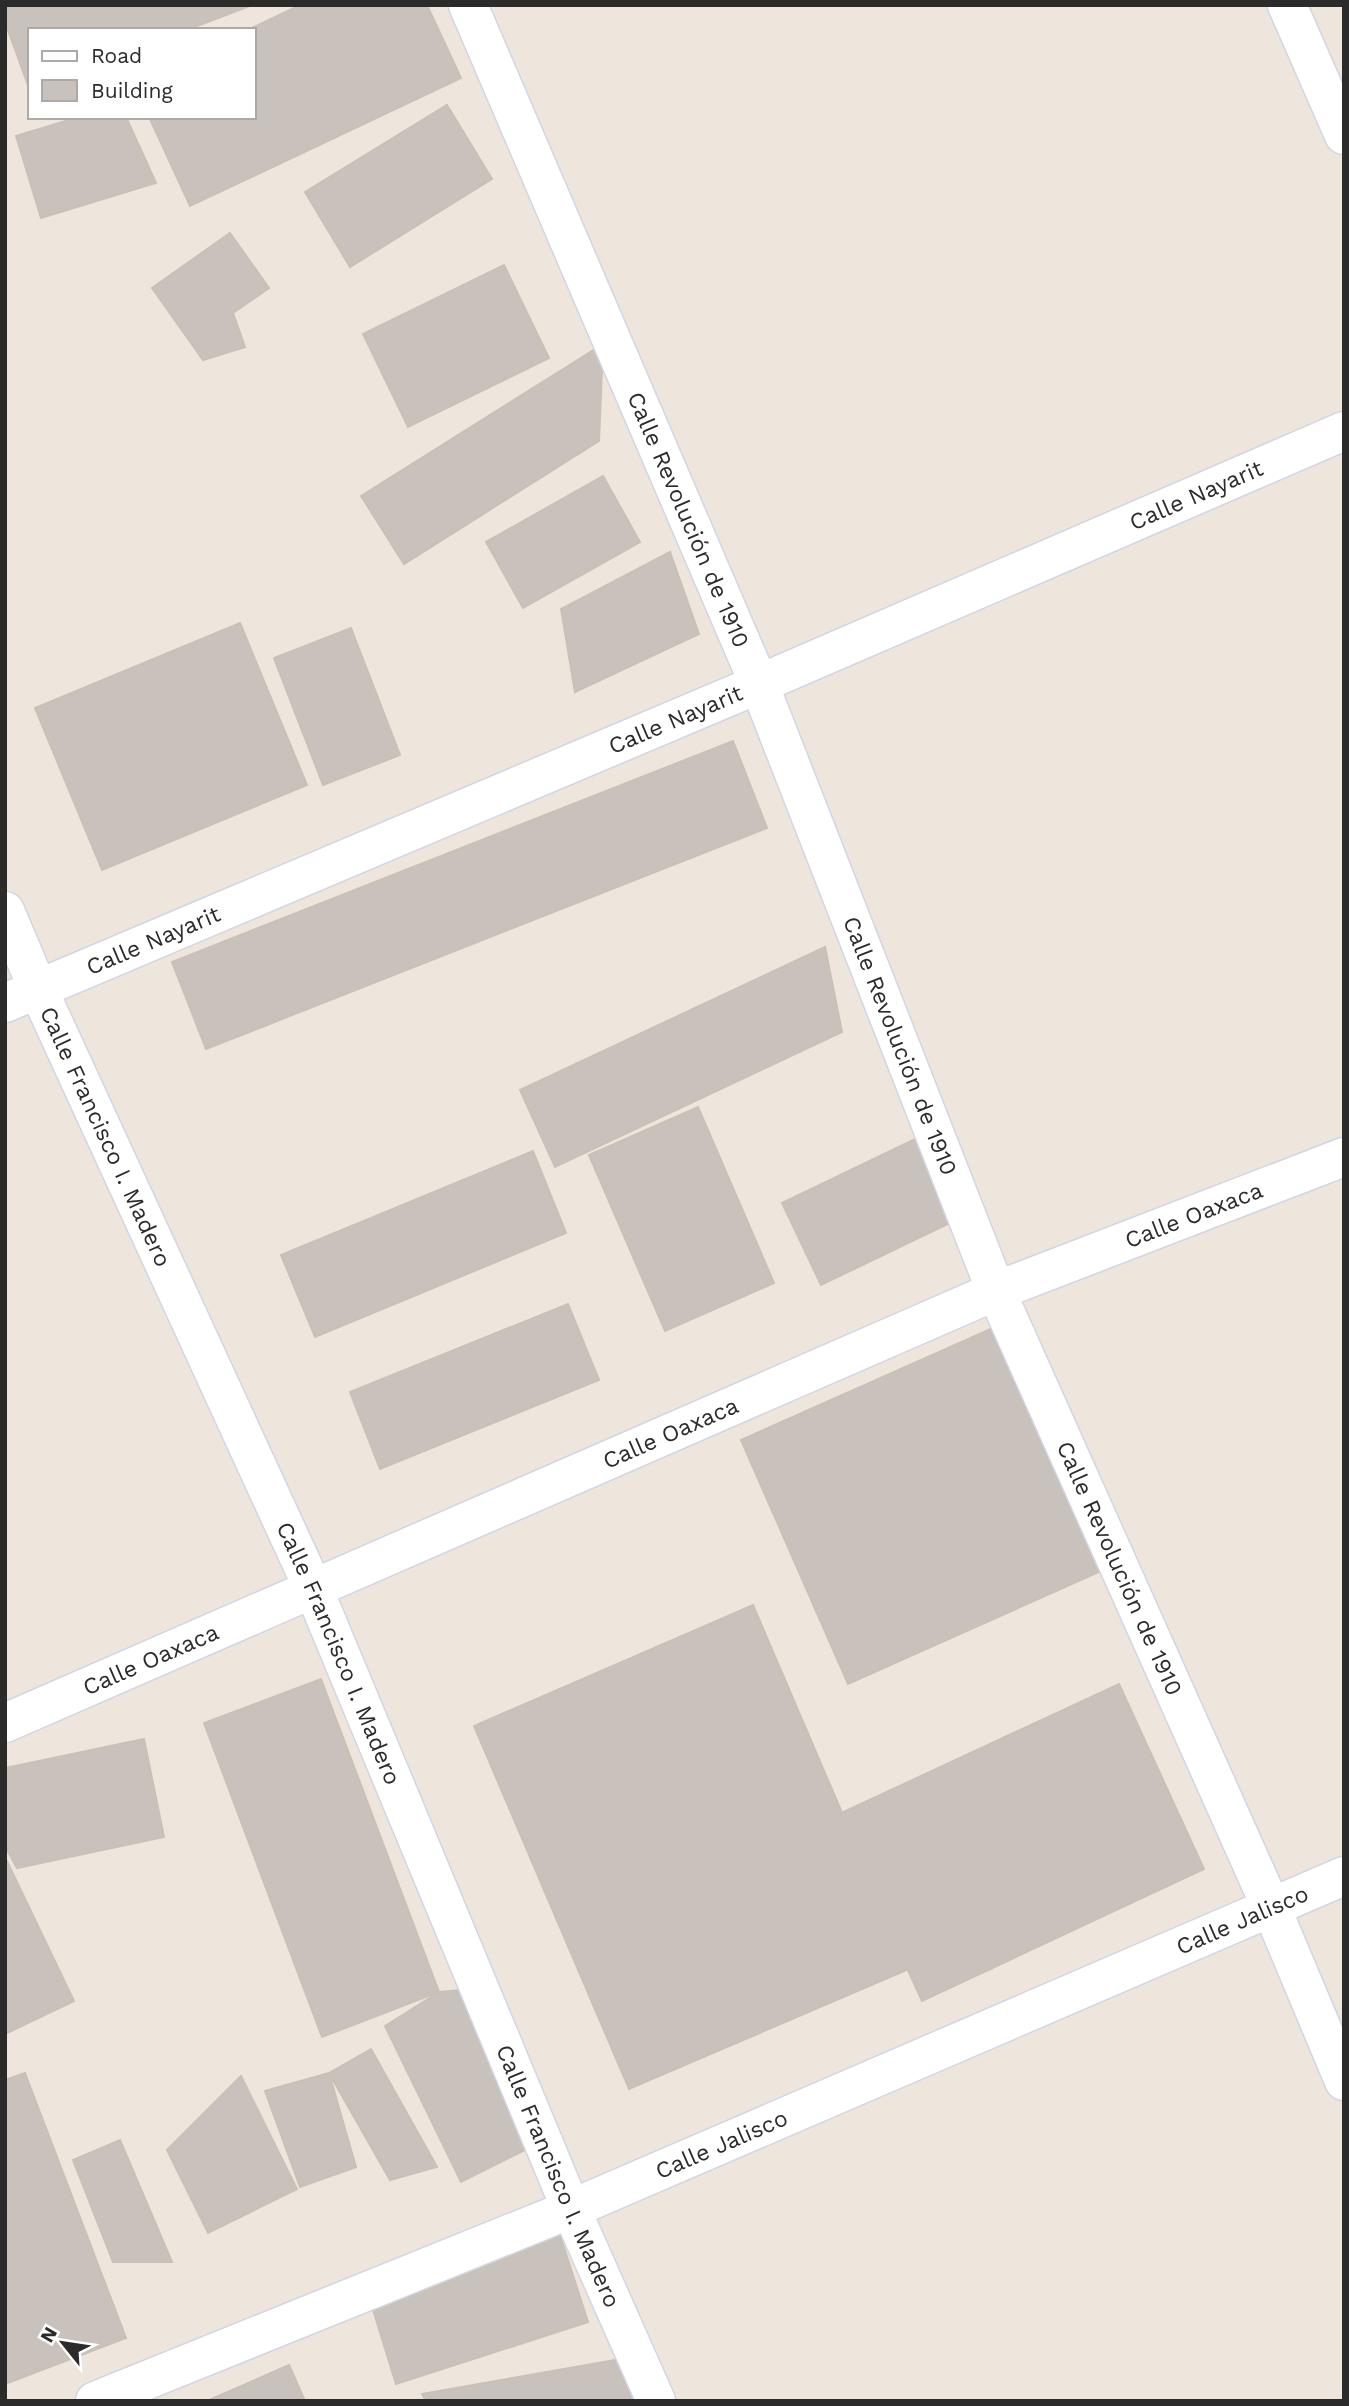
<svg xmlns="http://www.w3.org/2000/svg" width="1349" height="2406" viewBox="0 0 1349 2406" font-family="'Work Sans',sans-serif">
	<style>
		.building { fill: #c9c2bc; stroke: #c9c1b6; stroke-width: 2 }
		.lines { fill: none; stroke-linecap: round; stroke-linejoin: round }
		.minor-casing { stroke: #d1d6e4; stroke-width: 41 }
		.minor { stroke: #fff; stroke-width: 38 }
		.labels { text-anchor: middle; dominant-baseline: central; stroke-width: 6; stroke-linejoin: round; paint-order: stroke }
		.street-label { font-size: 23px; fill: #2b2b2b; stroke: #fff }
	</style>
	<rect width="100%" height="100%" fill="#eee5dc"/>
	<g class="building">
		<path d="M5 5H252L187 30H30L29 88 5 22Z"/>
		<path d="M300 5H427L461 78 190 206 149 117H254V30H248Z"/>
		<path d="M447 105 492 179 350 267 305 192Z"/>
		<path d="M79 117H126L156 183 41 218 16 136Z"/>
		<path d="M230 233 269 288 233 313 245 347 203 360 152 288Z"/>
		<path d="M504 265 549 358 408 427 363 334Z"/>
		<path d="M603 344 599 441 404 564 361 496Z"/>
		<path d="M603 476 640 542 523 608 486 542Z"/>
		<path d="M670 552 699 634 575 692 561 609Z"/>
		<path d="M240 623 307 785 102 870 35 708Z"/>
		<path d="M351 628 400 755 323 785 274 658Z"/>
		<path d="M733 741 767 828 206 1049 172 962Z"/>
		<path d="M825 947 842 1032 555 1167 520 1090Z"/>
		<path d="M698 1107 774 1283 665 1331 589 1155Z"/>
		<path d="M917 1138 956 1220 821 1285 782 1203Z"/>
		<path d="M533 1151 566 1233 315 1337 281 1255Z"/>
		<path d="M568 1304 599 1380 380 1469 350 1392Z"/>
		<path d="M995 1327 1101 1571 848 1684 741 1440Z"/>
		<path d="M753 1605 909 1969 629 2089 474 1726Z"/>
		<path d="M321 1679 439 1992 322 2037 204 1723Z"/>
		<path d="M1119 1684 1204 1869 922 2001 837 1815Z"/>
		<path d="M144 1739 164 1837 17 1868 5 1846V1768Z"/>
		<path d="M5 1857 74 2001 5 2034Z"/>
		<path d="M461 1990 537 2144 461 2182 385 2026 439 1992Z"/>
		<path d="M371 2049 437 2167 390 2180 329 2073Z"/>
		<path d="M25 2073 126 2338 5 2384V2080Z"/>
		<path d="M329 2073 356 2167 300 2187 265 2091Z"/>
		<path d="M241 2076 297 2189 208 2233 167 2150Z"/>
		<path d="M120 2140 172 2262H113L73 2160Z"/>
		<path d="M560 2235 588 2322 396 2384 369 2297Z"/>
		<path d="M626 2358 649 2401H426L422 2394Z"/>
		<path d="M289 2365 305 2401H207Z"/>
	</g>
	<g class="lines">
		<g class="minor-casing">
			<g id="minor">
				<path id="s1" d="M468 5 759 684 996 1291 1271 1907 1344 2081"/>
				<path d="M1287 5 1344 135"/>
				<path id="s2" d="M5 911 38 989 313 1588 571 2209 656 2401"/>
				<path id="s3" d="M5 1003 759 684 1344 431"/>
				<path id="s4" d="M5 1723 996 1291 1344 1157"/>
				<path id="s5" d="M95 2401 571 2209 1344 1876"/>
			</g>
		</g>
		<use href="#minor" class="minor"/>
	</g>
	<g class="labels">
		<g class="street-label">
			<text stroke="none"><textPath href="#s3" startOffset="1295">Calle Nayarit</textPath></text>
			<text stroke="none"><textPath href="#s1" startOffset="560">Calle Revolución de 1910</textPath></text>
			<text stroke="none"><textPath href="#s3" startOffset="728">Calle Nayarit</textPath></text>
			<text stroke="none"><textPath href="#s3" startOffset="161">Calle Nayarit</textPath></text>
			<text stroke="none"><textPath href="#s1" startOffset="1127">Calle Revolución de 1910</textPath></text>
			<text stroke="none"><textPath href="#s2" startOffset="247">Calle Francisco I. Madero</textPath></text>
			<text stroke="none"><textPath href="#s4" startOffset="1293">Calle Oaxaca</textPath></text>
			<text stroke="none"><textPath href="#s4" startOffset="726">Calle Oaxaca</textPath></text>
			<text stroke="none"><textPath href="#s1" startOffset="1694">Calle Revolución de 1910</textPath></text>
			<text stroke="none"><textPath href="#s2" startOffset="814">Calle Francisco I. Madero</textPath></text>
			<text stroke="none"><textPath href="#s4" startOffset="159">Calle Oaxaca</textPath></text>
			<text stroke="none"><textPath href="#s5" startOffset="1244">Calle Jalisco</textPath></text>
			<text stroke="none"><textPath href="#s5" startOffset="677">Calle Jalisco</textPath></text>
			<text stroke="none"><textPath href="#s2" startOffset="1381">Calle Francisco I. Madero</textPath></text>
		</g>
	</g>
	<rect width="1349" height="2406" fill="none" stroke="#2b2b2b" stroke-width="14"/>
	<rect x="28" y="28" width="228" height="91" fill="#ffffff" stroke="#aaaaaa" stroke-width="2"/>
	<rect x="42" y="51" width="35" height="10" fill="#ffffff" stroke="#aaaaaa" stroke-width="2"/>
	<text x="91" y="63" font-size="21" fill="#2b2b2b">Road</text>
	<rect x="42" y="80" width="35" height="21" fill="#c9c2bc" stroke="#aaaaaa" stroke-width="2"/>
	<text x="91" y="98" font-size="21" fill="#2b2b2b">Building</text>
	<g transform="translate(63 2343) rotate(300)" stroke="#ffffff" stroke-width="5" paint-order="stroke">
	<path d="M0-5L12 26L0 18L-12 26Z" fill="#2b2b2b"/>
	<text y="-10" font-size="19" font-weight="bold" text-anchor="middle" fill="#2b2b2b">N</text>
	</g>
</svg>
